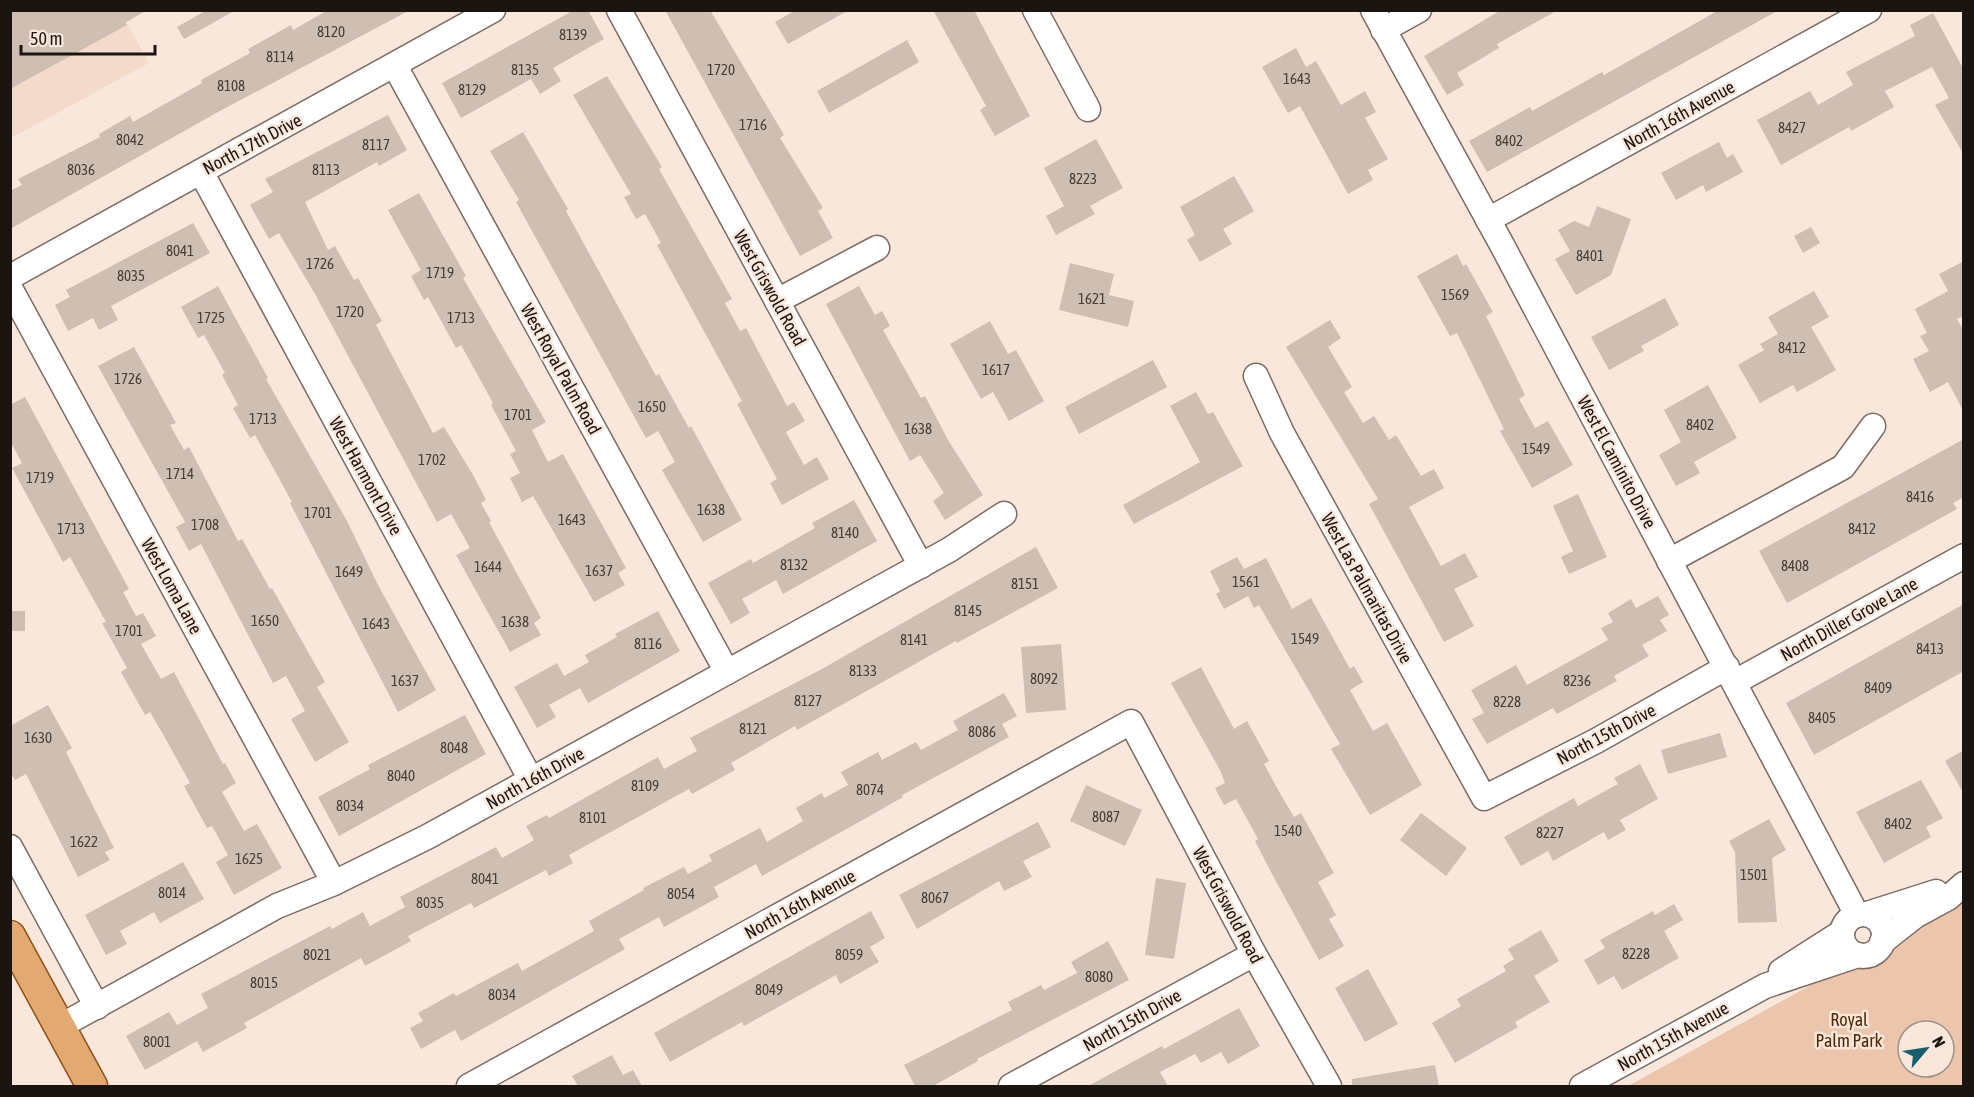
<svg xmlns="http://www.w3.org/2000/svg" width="1974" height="1097" viewBox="0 0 1974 1097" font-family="'Asap Condensed',sans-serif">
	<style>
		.built { fill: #f3daca }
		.green { fill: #ebc5ac; fill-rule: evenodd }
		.building { fill: #cfbeb2 }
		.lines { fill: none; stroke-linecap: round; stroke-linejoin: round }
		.minor-casing { stroke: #7b6c62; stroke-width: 27 }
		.major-casing { stroke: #8f5014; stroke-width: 33 }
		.minor { stroke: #fff; stroke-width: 24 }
		.major { stroke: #e2a973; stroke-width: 30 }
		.labels { text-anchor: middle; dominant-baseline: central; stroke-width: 5; stroke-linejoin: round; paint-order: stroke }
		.number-label { font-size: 15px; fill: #483f39 }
		.street-label { font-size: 18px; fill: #1b1511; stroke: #f9e7db }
		.park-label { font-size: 18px; fill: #502703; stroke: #f9e7db }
	</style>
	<rect width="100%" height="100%" fill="#f9e7db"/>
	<path class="built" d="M11 11H120L149 63 11 138Z"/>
	<path class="green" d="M1963 901V1086H1628ZM1908 1031H1944V1067H1908Z"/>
	<g class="building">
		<path d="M10 10H147L125 23 127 25 10 89Z"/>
		<path d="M207 10H236L184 39 177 27Z"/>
		<path d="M328 10H410L218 112 10 229V191L22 185 18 179 100 137 99 134 130 116 133 122 202 83 201 80 250 53 248 49 291 25 293 30Z"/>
		<path d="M574 10H588L604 39 553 68 561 81 540 94 531 79 461 118 442 83Z"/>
		<path d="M665 10H710L784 135 780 138 823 208 818 211 833 238 800 256Z"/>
		<path d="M796 10H849L788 44 775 22Z"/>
		<path d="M933 10H974L1030 116 995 136 980 110 986 106Z"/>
		<path d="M1501 10H1558L1497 44 1499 48 1457 73 1464 85 1447 95 1424 56Z"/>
		<path d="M1719 10H1779L1487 172 1469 141 1530 107 1532 111 1602 72 1604 75Z"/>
		<path d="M1933 13 1964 70V155L1935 105 1949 98 1932 67 1885 91 1894 107 1851 131 1849 127 1781 165 1757 120 1810 91 1818 105 1853 85 1846 72 1915 36 1910 25Z"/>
		<path d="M907 40 919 62 829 113 817 91Z"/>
		<path d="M1296 48 1306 67 1316 61 1341 105 1365 91 1376 112 1365 118 1388 159 1368 170 1373 180 1348 194 1300 106 1288 113 1262 67Z"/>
		<path d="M607 76 662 167 659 169 732 299 725 303 740 331 746 328 787 406 794 402 805 421 786 432 804 465 817 457 829 479 782 505 770 483 777 479 737 404 742 401 657 245 661 243 645 214 636 219 624 197 631 194 573 95Z"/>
		<path d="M388 115 407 150 379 166 377 162 305 202 328 250 335 246 354 280 358 278 382 321 376 325 433 433 444 427 473 475 486 500 481 503 491 521 489 522 541 618 534 623 541 635 510 652 456 555 470 548 451 514 437 522 315 294 279 233 269 239 250 205 273 192 265 179Z"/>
		<path d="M523 132 568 209 566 211 656 376 659 374 689 428 691 426 742 520 703 542 662 470 675 462 658 431 646 438 516 202 519 200 490 151Z"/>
		<path d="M1096 139 1123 188 1090 206 1095 214 1056 235 1046 216 1064 206 1044 168Z"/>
		<path d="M1719 142 1727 158 1733 154 1743 172 1706 192 1703 185 1676 200 1661 173Z"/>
		<path d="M1234 176 1254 211 1223 229 1232 244 1200 262 1187 240 1195 235 1180 207Z"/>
		<path d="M419 193 466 276 463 278 546 422 532 430 548 462 563 454 626 568 618 573 625 585 594 602 533 496 522 502 510 478 520 473 510 454 516 451 491 405 493 403 461 345 456 348 428 297 424 300 411 276 421 270 388 210Z"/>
		<path d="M1597 206 1631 219 1611 275 1576 295 1555 259 1570 251 1558 230 1574 221 1589 227Z"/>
		<path d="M193 223 210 253 111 306 118 320 99 330 93 318 68 331 55 305 70 297 66 290Z"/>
		<path d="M1811 227 1820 243 1803 253 1794 236Z"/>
		<path d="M1457 254 1463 266 1466 264 1493 312 1486 316 1525 395 1519 399 1535 428 1548 421 1573 465 1532 488 1500 431 1504 429 1457 333 1450 336 1417 276Z"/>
		<path d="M1964 261V320L1962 317 1957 319 1964 331V412L1948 382 1930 392 1913 359 1929 351 1920 336 1927 333 1915 309 1948 291 1939 274Z"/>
		<path d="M1070 263 1114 274 1109 295 1134 301 1128 327 1059 310Z"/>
		<path d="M218 286 268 378 266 379 347 521 378 585 436 690 398 712 290 503 292 502 255 435 250 438 233 408 238 405 222 375 225 373 204 335 198 338 181 307Z"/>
		<path d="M859 286 875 315 882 311 890 326 883 330 921 398 925 396 948 440 983 495 945 520 933 501 944 493 920 455 910 461 826 304Z"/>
		<path d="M1814 291 1829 317 1811 327 1836 370 1797 392 1793 385 1760 403 1738 365 1764 350 1760 344 1778 334 1768 317Z"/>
		<path d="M1665 298 1679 325 1641 346 1644 351 1609 370 1591 337Z"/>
		<path d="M1330 320 1341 338 1328 347 1352 387 1344 392 1363 423 1374 416 1389 440 1396 435 1421 476 1434 469 1444 488 1409 507 1441 566 1465 553 1478 577 1454 589 1474 626 1444 642 1369 504 1378 499 1286 347Z"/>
		<path d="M990 321 1008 354 1016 350 1044 401 1009 421 993 392 981 399 950 344Z"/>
		<path d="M134 347 176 423 170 425 184 450 189 447 238 541 242 539 270 589 272 588 325 682 317 687 349 742 315 762 291 719 305 711 286 676 273 683 201 544 189 551 176 527 185 522 98 366Z"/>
		<path d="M1153 360 1167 387 1079 434 1065 407Z"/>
		<path d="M1708 385 1737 438 1694 462 1700 473 1676 486 1659 455 1681 442 1664 410Z"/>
		<path d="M1196 392 1208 414 1213 412 1243 466 1134 524 1123 505 1200 462 1170 406Z"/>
		<path d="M25 397 129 589 123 592 136 616 143 613 156 636 141 644 161 679 174 672 223 764 225 763 236 783 222 792 244 831 257 824 282 868 234 895 216 862 228 855 212 826 207 828 184 786 190 783 164 736 150 712 145 715 121 672 127 668 102 623 106 622 70 557 63 562 12 468 22 463 10 441V405Z"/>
		<path d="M1964 439V497L1953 503 1957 509 1787 603 1759 551Z"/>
		<path d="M1578 494 1607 557 1569 574 1561 557 1573 551 1553 506Z"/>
		<path d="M854 500 877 541 783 594 776 580 742 599 750 613 731 624 708 583 751 559 753 563 815 528 812 523Z"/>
		<path d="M1036 547 1058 588 957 643 956 641 797 730 795 726 731 763 735 770 692 794 689 789 569 855 573 863 549 876 546 870 474 908 471 903 408 936 411 941 365 966 361 958 287 999 244 1023 247 1028 203 1052 197 1041 145 1070 126 1036 169 1012 177 1025 208 1008 201 994 330 926 332 929 363 912 370 926 405 907 400 897 496 847 502 858 534 840 526 826 547 815 549 818 658 757 664 769 697 751 690 738 820 670Z"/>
		<path d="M1237 557 1244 569 1266 558 1292 609 1311 598 1350 669 1354 666 1363 682 1350 690 1373 731 1387 723 1422 785 1370 815 1331 749 1340 744 1259 605 1254 608 1248 596 1224 609 1216 594 1220 591 1210 571Z"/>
		<path d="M1658 596 1669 615 1660 620 1667 631 1642 645 1649 656 1614 676 1617 681 1557 714 1553 708 1487 744 1472 719 1484 713 1471 690 1516 665 1527 685 1608 640 1601 628 1613 622 1608 613 1631 599 1636 608Z"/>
		<path d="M1964 604V671L1814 755 1786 703Z"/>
		<rect x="10" y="611" width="15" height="20"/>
		<path d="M658 611 680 651 588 703 580 688 549 705 556 717 537 728 514 687 557 663 564 676 589 662 585 655 617 637 615 634Z"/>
		<path d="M1061 644 1066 710 1026 713 1021 647Z"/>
		<path d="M1201 667 1234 729 1247 721 1269 761 1264 764 1281 795 1294 817 1301 813 1334 873 1318 882 1336 915 1329 919 1344 946 1319 960 1272 874 1255 841 1258 839 1236 799 1224 805 1215 788 1225 783 1220 770 1171 683Z"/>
		<path d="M1004 693 1017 716 1002 724 1009 737 902 795 903 797 868 817 762 876 756 864 714 887 719 897 664 927 659 917 619 939 625 949 461 1041 455 1030 421 1049 410 1028 423 1021 418 1013 454 993 456 996 518 963 522 971 594 931 589 921 644 890 643 888 684 867 688 874 712 861 709 855 760 828 767 842 803 821 796 808 822 793 824 798 848 785 841 772 878 752 882 760 916 742 921 750 958 730 953 721Z"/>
		<path d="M48 705 72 748 66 752 114 848 105 852 110 860 78 877 26 774 15 780 10 772V726Z"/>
		<path d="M465 715 486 754 339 836 318 797 370 769 368 765Z"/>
		<path d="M1720 733 1727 757 1668 774 1661 750Z"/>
		<path d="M1964 750V794L1945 761Z"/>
		<path d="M1640 764 1658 799 1620 820 1626 830 1608 840 1604 832 1553 861 1548 851 1521 866 1504 837 1574 798 1578 806 1618 784 1614 778Z"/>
		<path d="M1921 780 1943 818 1926 827 1931 837 1884 863 1856 812Z"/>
		<path d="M1086 785 1142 810 1125 846 1070 821Z"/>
		<path d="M1421 813 1467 848 1446 876 1400 840Z"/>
		<path d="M1769 819 1786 850 1772 858 1777 922 1738 923 1735 852 1729 841Z"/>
		<path d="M1038 822 1051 847 1023 861 1032 877 1004 891 999 881 917 929 899 895Z"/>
		<path d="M183 862 204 899 160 923 154 912 120 931 127 944 106 955 85 915Z"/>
		<path d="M1156 878 1186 883 1174 959 1145 955Z"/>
		<path d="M1674 904 1683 920 1664 931 1679 958 1622 990 1614 976 1598 985 1584 960 1605 948 1600 940 1653 911 1655 915Z"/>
		<path d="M871 911 885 938 870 947 879 962 840 984 836 975 744 1026 742 1022 670 1062 654 1033Z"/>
		<path d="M1541 930 1559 961 1534 976 1550 1002 1515 1022 1518 1027 1455 1063 1432 1023 1461 1006 1457 999 1506 971 1503 966 1514 959 1508 949Z"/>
		<path d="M1108 941 1129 980 977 1059 978 1061 933 1086H915L904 1065 1012 1010 1008 1002 1041 985 1044 990 1077 973 1071 962Z"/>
		<path d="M1368 969 1398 1024 1365 1042 1335 988Z"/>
		<path d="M1239 1008 1260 1046 1228 1064 1221 1052 1201 1063 1195 1054 1160 1072 1168 1086H1088L1162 1046 1164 1049Z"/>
		<path d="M612 1055 623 1075 633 1070 642 1086H578L572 1076Z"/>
		<path d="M1435 1065 1439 1086H1352V1079Z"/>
	</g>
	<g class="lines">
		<g class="minor-casing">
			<g id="minor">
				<path d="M619 10 921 566"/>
				<path d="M1035 10 1088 109"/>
				<path d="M1373 10 1502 245 1857 915"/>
				<path d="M1383 30 1419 10"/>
				<path d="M395 66 727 672"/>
				<path d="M201 172 531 780"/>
				<path d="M1488 220 1869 10"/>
				<path d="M10 277 493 10"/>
				<path d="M10 288 334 883"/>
				<path d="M777 301 877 248"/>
				<path d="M1256 376 1282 433 1484 798 1596 741 1727 667"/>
				<path d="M1669 561 1843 467 1873 426"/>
				<path d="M1735 682 1964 556"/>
				<path d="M10 847 97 1007"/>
				<path d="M1867 914 1936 892"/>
				<circle cx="1863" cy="935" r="21"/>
				<path d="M1882 942 1915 916 1948 898 1964 884"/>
				<path d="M1781 971 1842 932"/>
				<path d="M59 1027 277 906 334 883 427 837 949 550 1004 514"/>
				<path d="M469 1086 1131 722 1254 954 1329 1086"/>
				<path d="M1011 1086 1254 954"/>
				<path d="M1582 1086 1765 986 1858 955"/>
			</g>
		</g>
		<g class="major-casing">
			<path id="major" d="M10 936 92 1086"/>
		</g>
		<use href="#minor" class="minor"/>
		<use href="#major" class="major"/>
	</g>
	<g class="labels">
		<g class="number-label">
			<text x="331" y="31">8120</text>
			<text x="573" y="34">8139</text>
			<text x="280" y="56">8114</text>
			<text x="525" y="69">8135</text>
			<text x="721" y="69">1720</text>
			<text x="1297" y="78">1643</text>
			<text x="231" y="85">8108</text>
			<text x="472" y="89">8129</text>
			<text x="753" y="124">1716</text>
			<text x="1792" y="127">8427</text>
			<text x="130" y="139">8042</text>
			<text x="1509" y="140">8402</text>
			<text x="376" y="144">8117</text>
			<text x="81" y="169">8036</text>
			<text x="326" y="169">8113</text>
			<text x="1083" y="178">8223</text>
			<text x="180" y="250">8041</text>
			<text x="1590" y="255">8401</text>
			<text x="320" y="263">1726</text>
			<text x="440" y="272">1719</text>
			<text x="131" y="275">8035</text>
			<text x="1455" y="294">1569</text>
			<text x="1092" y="298">1621</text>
			<text x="350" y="311">1720</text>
			<text x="211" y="317">1725</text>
			<text x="461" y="317">1713</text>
			<text x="1792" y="347">8412</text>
			<text x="996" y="369">1617</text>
			<text x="128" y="378">1726</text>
			<text x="652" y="406">1650</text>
			<text x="518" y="414">1701</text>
			<text x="263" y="418">1713</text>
			<text x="1700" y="424">8402</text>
			<text x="918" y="428">1638</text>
			<text x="1536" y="448">1549</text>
			<text x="432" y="459">1702</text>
			<text x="180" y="473">1714</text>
			<text x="40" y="477">1719</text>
			<text x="1920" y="496">8416</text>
			<text x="711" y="509">1638</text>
			<text x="318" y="512">1701</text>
			<text x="572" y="519">1643</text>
			<text x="205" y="524">1708</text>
			<text x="71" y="528">1713</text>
			<text x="1862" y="528">8412</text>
			<text x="845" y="532">8140</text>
			<text x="794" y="564">8132</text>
			<text x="1795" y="565">8408</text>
			<text x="488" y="566">1644</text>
			<text x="599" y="570">1637</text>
			<text x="349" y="571">1649</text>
			<text x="1246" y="581">1561</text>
			<text x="1025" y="583">8151</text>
			<text x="968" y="610">8145</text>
			<text x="265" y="620">1650</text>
			<text x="515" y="621">1638</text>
			<text x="376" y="623">1643</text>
			<text x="129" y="630">1701</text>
			<text x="1305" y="638">1549</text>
			<text x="914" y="639">8141</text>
			<text x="648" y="643">8116</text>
			<text x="1930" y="648">8413</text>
			<text x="863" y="670">8133</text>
			<text x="1044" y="678">8092</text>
			<text x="405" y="680">1637</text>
			<text x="1577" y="680">8236</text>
			<text x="1878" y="687">8409</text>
			<text x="808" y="700">8127</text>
			<text x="1507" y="701">8228</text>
			<text x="1822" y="717">8405</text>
			<text x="753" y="728">8121</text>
			<text x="982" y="731">8086</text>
			<text x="38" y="737">1630</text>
			<text x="454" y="747">8048</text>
			<text x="401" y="775">8040</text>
			<text x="645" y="785">8109</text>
			<text x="870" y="789">8074</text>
			<text x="350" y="805">8034</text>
			<text x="1106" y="816">8087</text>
			<text x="593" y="817">8101</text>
			<text x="1898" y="823">8402</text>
			<text x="1288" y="830">1540</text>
			<text x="1550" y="832">8227</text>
			<text x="84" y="841">1622</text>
			<text x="249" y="858">1625</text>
			<text x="1754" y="874">1501</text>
			<text x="485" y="878">8041</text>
			<text x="172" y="892">8014</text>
			<text x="681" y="893">8054</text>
			<text x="935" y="897">8067</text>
			<text x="430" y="902">8035</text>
			<text x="1636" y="953">8228</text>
			<text x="317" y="954">8021</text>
			<text x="849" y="954">8059</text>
			<text x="1099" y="976">8080</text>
			<text x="264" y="982">8015</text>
			<text x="769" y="989">8049</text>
			<text x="502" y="994">8034</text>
			<text x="157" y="1041">8001</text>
		</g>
		<g class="street-label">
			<text transform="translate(1679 115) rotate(-29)">North 16th Avenue</text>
			<text transform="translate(252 144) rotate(-28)">North 17th Drive</text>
			<text transform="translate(770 288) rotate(61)">West Griswold Road</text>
			<text transform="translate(561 369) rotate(61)">West Royal Palm Road</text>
			<text transform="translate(1617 462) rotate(62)">West El Caminito Drive</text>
			<text transform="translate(366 476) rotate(61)">West Harmont Drive</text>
			<text transform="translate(172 586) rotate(61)">West Loma Lane</text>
			<text transform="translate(1367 588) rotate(61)">West Las Palmaritas Drive</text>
			<text transform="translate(1849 619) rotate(-29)">North Diller Grove Lane</text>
			<text transform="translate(1606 734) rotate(-28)">North 15th Drive</text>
			<text transform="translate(535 778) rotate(-29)">North 16th Drive</text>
			<text transform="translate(800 904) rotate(-29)">North 16th Avenue</text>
			<text transform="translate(1228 905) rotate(62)">West Griswold Road</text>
			<text transform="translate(1132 1020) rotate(-29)">North 15th Drive</text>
			<text transform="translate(1673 1036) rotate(-29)">North 15th Avenue</text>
		</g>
		<g class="park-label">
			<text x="1849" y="1019">Royal<tspan x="1849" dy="21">Palm Park</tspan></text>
		</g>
	</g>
	<rect width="1974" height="1097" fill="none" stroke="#1b1511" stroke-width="24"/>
	<g transform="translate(1926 1049) rotate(61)"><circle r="28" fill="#f9e7db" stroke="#a0938a" stroke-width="1.5"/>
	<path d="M0-4.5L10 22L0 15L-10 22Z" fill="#17606f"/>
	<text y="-9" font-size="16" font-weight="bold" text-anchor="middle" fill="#1b1511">N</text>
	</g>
	<path d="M21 45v9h134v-9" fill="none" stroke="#1b1511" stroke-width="3"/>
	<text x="30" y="45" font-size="18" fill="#1b1511" stroke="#f9e7db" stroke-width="4.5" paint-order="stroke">50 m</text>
</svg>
